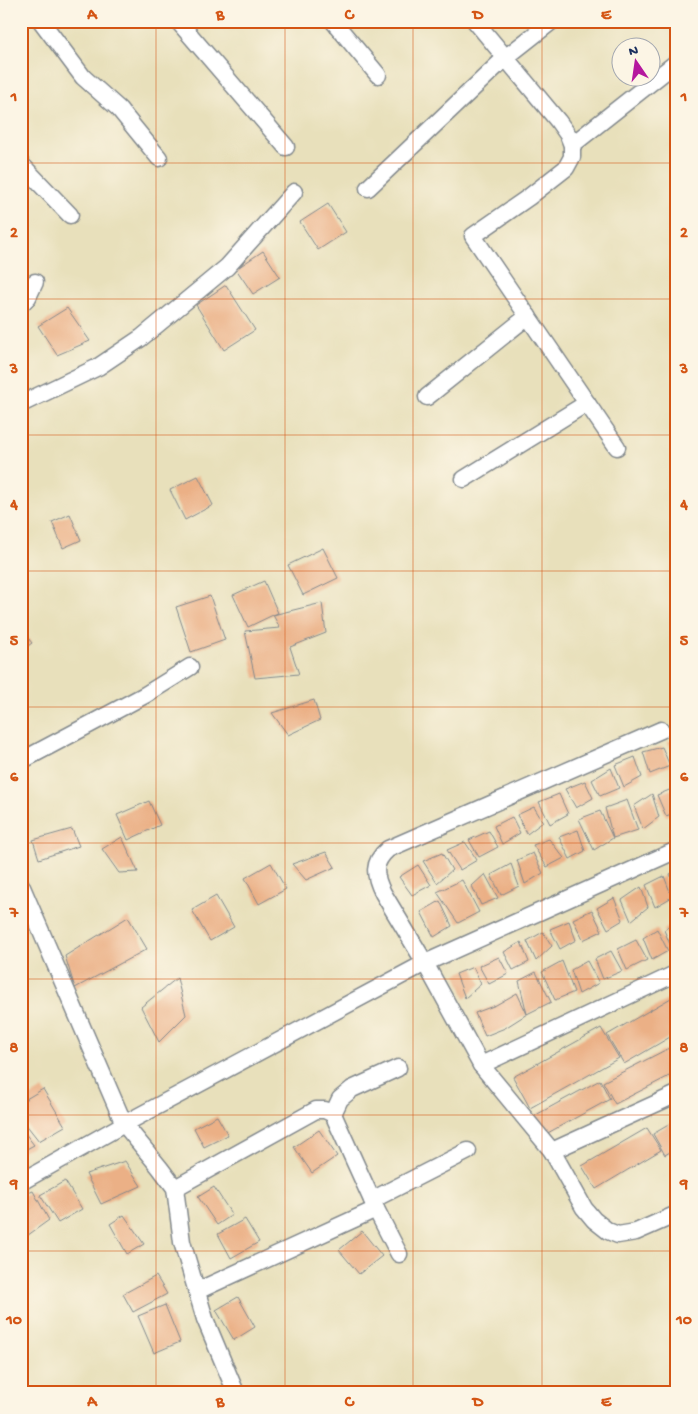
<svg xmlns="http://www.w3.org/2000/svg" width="698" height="1414" viewBox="0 0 698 1414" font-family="'Gochi Hand',sans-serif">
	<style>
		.building { fill: #ebb086 }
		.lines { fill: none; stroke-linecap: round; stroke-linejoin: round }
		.street-casing { stroke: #82888c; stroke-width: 19 }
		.street { stroke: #fff; stroke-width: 16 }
		.grid { fill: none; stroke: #d45514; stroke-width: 1; stroke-opacity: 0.55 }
		.neatline { fill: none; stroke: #d45514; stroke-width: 2 }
		.grid-label { font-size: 16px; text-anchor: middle; font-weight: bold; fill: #d45514 }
	</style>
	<rect width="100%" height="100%" fill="#fcf5e5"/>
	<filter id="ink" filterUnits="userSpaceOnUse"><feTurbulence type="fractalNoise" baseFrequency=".02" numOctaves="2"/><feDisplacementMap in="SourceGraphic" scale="10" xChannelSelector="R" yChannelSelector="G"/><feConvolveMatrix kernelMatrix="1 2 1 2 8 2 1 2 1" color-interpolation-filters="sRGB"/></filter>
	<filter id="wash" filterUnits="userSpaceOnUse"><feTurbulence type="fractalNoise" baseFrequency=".0096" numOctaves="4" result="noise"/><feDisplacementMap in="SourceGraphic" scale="20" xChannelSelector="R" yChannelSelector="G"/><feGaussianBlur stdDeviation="1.12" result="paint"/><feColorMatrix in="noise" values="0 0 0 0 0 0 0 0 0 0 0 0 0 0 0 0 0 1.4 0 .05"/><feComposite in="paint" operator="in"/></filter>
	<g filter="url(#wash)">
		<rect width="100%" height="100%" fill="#e8e0bb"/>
		<g id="blocks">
			<g class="building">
				<path d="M328 204 346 232 318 250 300 222Z"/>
				<path d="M263 251 280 277 253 294 236 269Z"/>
				<path d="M226 285 255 330 224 350 196 305Z"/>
				<path d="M67 308 90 341 57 355 38 326Z"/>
				<path d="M198 476 213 505 185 520 170 490Z"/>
				<path d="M70 514 81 540 63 548 52 522Z"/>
				<path d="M323 548 338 578 303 595 288 565Z"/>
				<path d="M264 581 278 613 273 615 322 603 326 633 290 647 299 674 255 678 245 631 280 628 273 615 248 627 233 595Z"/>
				<path d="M210 596 225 640 191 652 176 607Z"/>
				<path d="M21 629 32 643 21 651Z"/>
				<path d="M314 700 320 720 288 735 272 713Z"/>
				<path d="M677 738V762L668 742Z"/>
				<path d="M662 747 670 766 650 774 643 752Z"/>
				<path d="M635 757 642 777 624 787 615 765Z"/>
				<path d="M611 768 619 788 600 796 592 780Z"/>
				<path d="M585 781 593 798 576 808 565 789Z"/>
				<path d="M677 787V812L666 816 657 795Z"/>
				<path d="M559 794 568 814 550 824 539 802Z"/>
				<path d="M652 794 659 817 643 829 634 806Z"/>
				<path d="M627 800 638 830 613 838 594 850 579 819 600 811 613 838 605 808Z"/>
				<path d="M149 801 160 825 128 840 117 815Z"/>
				<path d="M534 807 543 822 527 834 517 815Z"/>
				<path d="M512 817 520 833 502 844 494 826Z"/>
				<path d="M72 829 79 846 39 859 33 840Z"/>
				<path d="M578 830 585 851 570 859 559 837Z"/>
				<path d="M489 831 498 847 479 857 469 840Z"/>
				<path d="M122 837 138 872 119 873 102 849Z"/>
				<path d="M549 839 564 858 547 867 533 845Z"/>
				<path d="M465 842 477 860 460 870 447 850Z"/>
				<path d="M326 852 335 867 306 880 292 864Z"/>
				<path d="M442 853 452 870 437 883 423 861Z"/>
				<path d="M533 853 543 873 525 884 517 860Z"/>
				<path d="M271 863 286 889 259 904 245 878Z"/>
				<path d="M511 864 519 886 501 895 491 875Z"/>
				<path d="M418 865 431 885 412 895 399 877Z"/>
				<path d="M677 870V891L670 874Z"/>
				<path d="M485 874 498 898 481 905 472 886Z"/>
				<path d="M664 876 672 897 655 907 646 885Z"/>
				<path d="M462 880 479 912 458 923 437 892Z"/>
				<path d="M641 887 648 907 631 921 622 900Z"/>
				<path d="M216 896 234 927 210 941 192 910Z"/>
				<path d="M614 898 623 920 608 929 597 908Z"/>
				<path d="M440 901 452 926 434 937 421 912Z"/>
				<path d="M592 910 602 931 583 940 573 919Z"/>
				<path d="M128 917 147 949 75 988 65 956Z"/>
				<path d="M569 921 576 940 560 949 550 929Z"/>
				<path d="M677 921V947L672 949 664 930Z"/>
				<path d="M657 929 668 951 652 960 643 938Z"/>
				<path d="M543 932 552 946 536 961 527 941Z"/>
				<path d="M636 940 647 960 627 970 618 949Z"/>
				<path d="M521 942 529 962 513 970 504 952Z"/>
				<path d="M611 951 622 971 603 979 595 959Z"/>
				<path d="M499 957 508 974 489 984 479 966Z"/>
				<path d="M562 961 574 992 555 1000 542 972Z"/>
				<path d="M587 961 599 983 579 994 571 970Z"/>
				<path d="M473 967 481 984 465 998 456 974Z"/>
				<path d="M536 972 551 1002 527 1014 519 981Z"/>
				<path d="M177 978 186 1015 159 1042 141 1007Z"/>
				<path d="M517 993 527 1014 505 1028 485 1036 475 1013 496 1005Z"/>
				<path d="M671 998 677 1009V1033L624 1064 607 1035Z"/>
				<path d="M601 1028 619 1058 530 1108 513 1077Z"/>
				<path d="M677 1044V1072L615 1104 603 1082Z"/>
				<path d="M600 1080 610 1099 544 1135 534 1116Z"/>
				<path d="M43 1089 65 1126 39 1141 21 1118V1102Z"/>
				<path d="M217 1116 228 1135 204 1147 194 1128Z"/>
				<path d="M677 1120V1148L665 1155 653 1134Z"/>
				<path d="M21 1128 34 1145 21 1152Z"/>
				<path d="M647 1128 661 1150 596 1189 582 1166Z"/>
				<path d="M319 1130 337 1156 312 1173 294 1147Z"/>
				<path d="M125 1161 141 1186 101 1204 86 1174Z"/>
				<path d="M65 1181 82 1209 58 1223 40 1195Z"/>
				<path d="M214 1187 232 1215 217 1225 198 1197Z"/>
				<path d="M33 1191 49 1220 24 1238 21 1234V1196Z"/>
				<path d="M124 1215 144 1244 127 1254 110 1224Z"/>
				<path d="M245 1219 259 1242 231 1258 218 1234Z"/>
				<path d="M362 1231 382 1256 359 1274 339 1250Z"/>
				<path d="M156 1276 167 1294 133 1312 123 1294Z"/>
				<path d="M238 1297 255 1327 234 1340 216 1310Z"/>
				<path d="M165 1305 180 1342 154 1353 138 1316Z"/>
			</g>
		</g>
	</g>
	<g filter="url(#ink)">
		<use href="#blocks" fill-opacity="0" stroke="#82888c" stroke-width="1"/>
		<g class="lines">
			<g class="street-casing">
				<g id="street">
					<path d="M41 21 83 77 119 109 159 158"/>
					<path d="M178 21 286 147"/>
					<path d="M333 21 378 75"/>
					<path d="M475 21 558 121 568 135 572 145V157L566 168 529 197 473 236 617 447"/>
					<path d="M572 145 677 62"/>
					<path d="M21 164 70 215"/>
					<path d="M368 188 505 58 552 21"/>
					<path d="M21 304 28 297 35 282"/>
					<path d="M427 397 528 316"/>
					<path d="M21 404 98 367 141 338 227 267 294 192"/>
					<path d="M464 479 587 403"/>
					<path d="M661 730 388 849C372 863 374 875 383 893L425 963 481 1065 552 1151 584 1208 594 1220 608 1231 618 1235 636 1232 677 1214"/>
					<path d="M21 761 145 695 190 667"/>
					<path d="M21 885 124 1124 160 1168 175 1188 182 1242 205 1319 234 1388"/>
					<path d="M481 1065 677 973"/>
					<path d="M333 1114 340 1099 352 1089 398 1068"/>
					<path d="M552 1151 677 1094"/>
					<path d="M21 1182 124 1124 425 963 677 850"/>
					<path d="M175 1188 316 1110H325L333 1114 376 1209 399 1254"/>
					<path d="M372 1200 468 1151"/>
					<path d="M197 1291 376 1209"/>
				</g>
			</g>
			<use href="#street" class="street"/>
		</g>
	</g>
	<path class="grid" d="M156 21V1393M285 21V1393M413 21V1393M542 21V1393M21 163H677M21 299H677M21 435H677M21 571H677M21 707H677M21 843H677M21 979H677M21 1115H677M21 1251H677"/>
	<rect width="698" height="1414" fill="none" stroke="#fcf5e5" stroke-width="55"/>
	<g transform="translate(636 62) rotate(347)"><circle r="24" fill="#fcf5e5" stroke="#a2a6af"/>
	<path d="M0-4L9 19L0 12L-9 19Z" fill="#b5179e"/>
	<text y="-8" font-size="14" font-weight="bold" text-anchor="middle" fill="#1b2f5e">N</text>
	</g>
	<rect x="28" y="28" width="642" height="1358" class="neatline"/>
	<g class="grid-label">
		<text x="92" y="19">A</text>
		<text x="220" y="19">B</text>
		<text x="349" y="19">C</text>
		<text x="478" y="19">D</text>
		<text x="606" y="19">E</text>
		<text x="14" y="101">1</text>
		<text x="684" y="101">1</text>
		<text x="14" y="237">2</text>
		<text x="684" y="237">2</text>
		<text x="14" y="373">3</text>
		<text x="684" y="373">3</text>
		<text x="14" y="509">4</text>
		<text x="684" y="509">4</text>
		<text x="14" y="645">5</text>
		<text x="684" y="645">5</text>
		<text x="14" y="781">6</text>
		<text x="684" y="781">6</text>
		<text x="14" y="917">7</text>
		<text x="684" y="917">7</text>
		<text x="14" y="1052">8</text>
		<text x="684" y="1052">8</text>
		<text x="14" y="1188">9</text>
		<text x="684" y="1188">9</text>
		<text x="14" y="1324">10</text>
		<text x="684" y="1324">10</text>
		<text x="92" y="1406">A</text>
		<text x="220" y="1406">B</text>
		<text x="349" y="1406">C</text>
		<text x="478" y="1406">D</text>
		<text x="606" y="1406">E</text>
	</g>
</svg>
